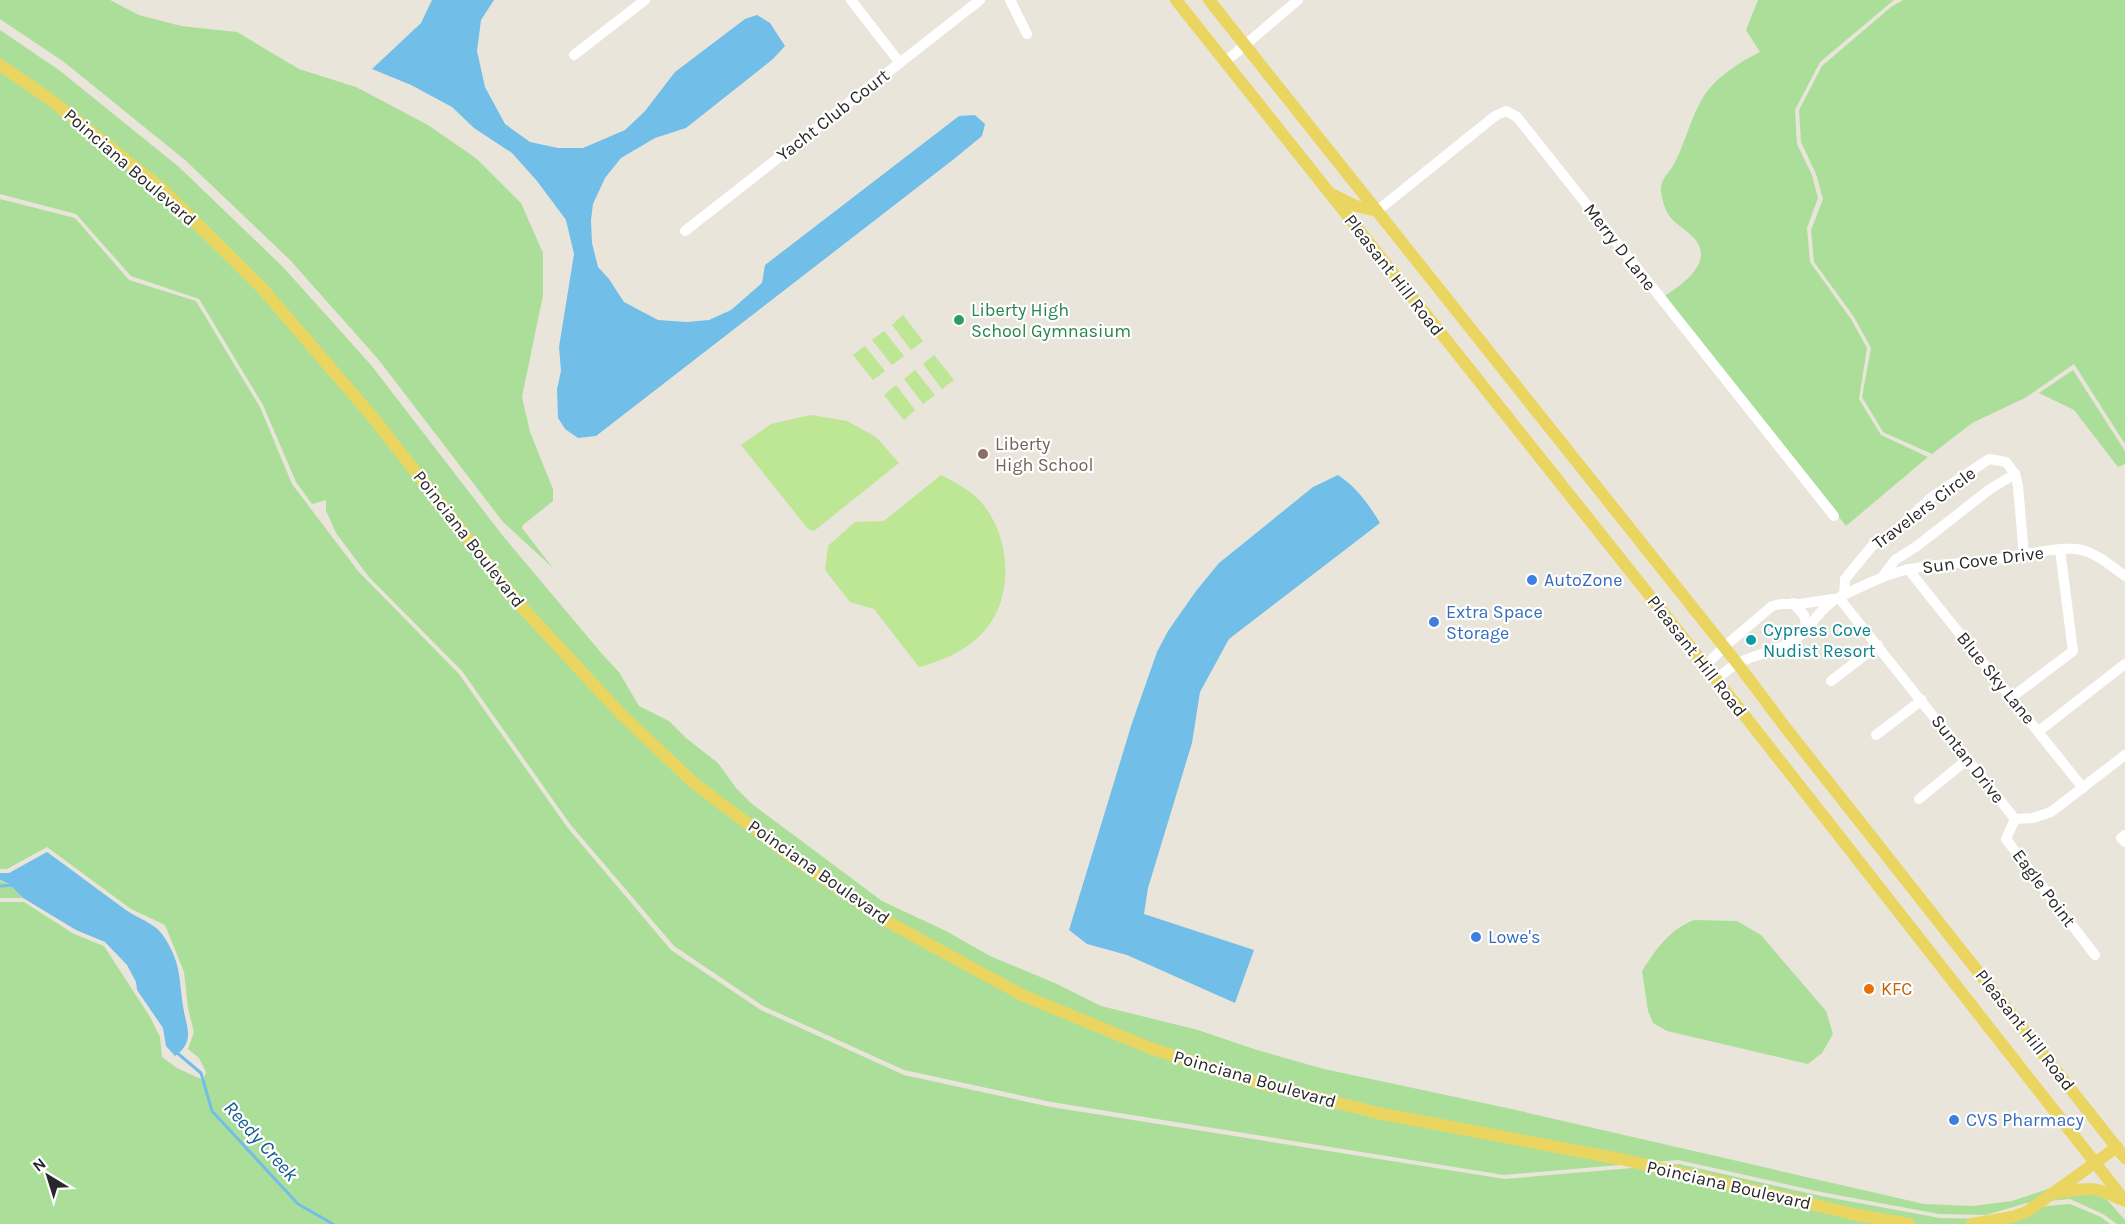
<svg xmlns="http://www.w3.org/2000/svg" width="2125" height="1224" viewBox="0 0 2125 1224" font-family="Karla,sans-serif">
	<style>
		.green { fill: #abdf99 }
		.pitch { fill: #bde695 }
		.water { fill: #71bfe8 }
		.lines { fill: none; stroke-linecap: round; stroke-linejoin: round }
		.stream { stroke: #71bfe8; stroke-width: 3 }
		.minor { stroke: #fff; stroke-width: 10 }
		.major { stroke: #ead560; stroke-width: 12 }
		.leisure-dot { fill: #2e9e5b; stroke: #fff; stroke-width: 2 }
		.education-dot { fill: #8d6e63; stroke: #fff; stroke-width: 2 }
		.shop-dot { fill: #3f7fe0; stroke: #fff; stroke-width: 2 }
		.culture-dot { fill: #0f9aa8; stroke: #fff; stroke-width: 2 }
		.food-dot { fill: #e8710a; stroke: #fff; stroke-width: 2 }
		.labels { text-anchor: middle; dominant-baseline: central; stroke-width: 4.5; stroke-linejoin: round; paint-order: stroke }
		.street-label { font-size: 18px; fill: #282828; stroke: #fff }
		.leisure-label { font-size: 18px; fill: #27864d; stroke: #fff; text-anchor: start }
		.education-label { font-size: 18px; fill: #785e54; stroke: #fff; text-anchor: start }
		.shop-label { font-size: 18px; fill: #366cbe; stroke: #fff; text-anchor: start }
		.culture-label { font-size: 18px; fill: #0d838f; stroke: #fff; text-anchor: start }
		.food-label { font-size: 18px; fill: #c56008; stroke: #fff; text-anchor: start }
		.water-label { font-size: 20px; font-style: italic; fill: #135b91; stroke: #fff }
	</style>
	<rect width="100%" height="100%" fill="#eae5da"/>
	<g class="green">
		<path d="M0 0H110L139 15 181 26 237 32 299 69 356 87 428 125 477 159 521 203 543 253V295L522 397 530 432 553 489V501L523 525 522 528 553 568 503 522 378 359 290 260 185 160 64 62 0 19Z"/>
		<path d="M1758 0H1894L1820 62 1795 110 1797 144 1812 175 1818 198 1807 228 1810 262 1851 319 1867 348 1859 399 1881 435 1928 457 1846 526 1665 296C1678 287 1699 273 1701 256 1702 233 1673 228 1666 210 1663 202 1659 191 1662 183 1664 176 1671 170 1674 164 1687 140 1692 110 1709 89 1722 73 1742 61 1760 52L1746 30Z"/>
		<path d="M1903 0H2125V444L2074 364 2025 398 1972 423 1932 454 1883 432 1862 397 1871 348 1854 317 1814 262 1811 230 1823 199 1816 174 1801 142 1799 110 1822 66 1891 7Z"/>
		<path d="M0 30 59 70 179 167 283 267 371 365 503 536 603 655 619 672 639 706 669 721 686 738 718 763 736 788 752 804 882 901 946 931 990 956 1057 984 1101 1006 1198 1030 1257 1050 1324 1069 1507 1108 1924 1204 1973 1206 2012 1201 2060 1185 2101 1193 2125 1220V1224H2117L2103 1214 2070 1199 2027 1203 1986 1215 1939 1214 1821 1192 1678 1160 1504 1175 1051 1102 904 1070 763 1006 674 946 570 824 462 671 368 576 336 533 326 511V500L312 504 296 482 263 405 199 299 131 276 76 214 0 194Z"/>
		<path d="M0 199 75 218 129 280 196 301 260 407 292 484 358 571 459 674 567 827 671 950 761 1010 904 1075 1051 1107 1505 1179 1679 1164 1821 1196 1940 1218 1987 1219 2028 1208 2070 1204 2101 1217 2110 1224H0V902H24L74 934 104 946 150 1017 160 1037 162 1057 177 1068 203 1080 206 1072 199 1058 188 1049 194 1032 188 1008 184 972 165 925 131 909 47 847 7 869H0Z"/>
		<path d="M2073 370 2125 451V464L2118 467 2074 410 2039 393Z"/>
		<path d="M0 881 9 884 23 898H0Z"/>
		<path d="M1694 920 1737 921 1761 935 1826 1011 1833 1034 1822 1053 1808 1064 1667 1031 1653 1023 1648 1011 1642 971C1655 950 1670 929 1694 920Z"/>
	</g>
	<g class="pitch">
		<path d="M903 315 923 341 911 350 892 325Z"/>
		<path d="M884 331 904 356 892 365 872 340Z"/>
		<path d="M865 346 885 371 873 380 853 355Z"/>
		<path d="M934 355 954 380 942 389 923 364Z"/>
		<path d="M915 370 935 395 923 404 904 379Z"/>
		<path d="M896 385 915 410 904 420 884 395Z"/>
		<path d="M811 415 847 421 876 437 899 463 814 531 808 529 741 445 771 424Z"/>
		<path d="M941 475C953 481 966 488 976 497 1010 529 1016 593 986 629 968 650 945 660 919 667L874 609 850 602 825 570 828 546 855 522 884 521Z"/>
	</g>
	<g class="water">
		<path d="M432 0H494L481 20 477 51 485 87 505 124 530 142 558 148H583L625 130 645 111 675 72 745 19 757 15 770 23 785 46 773 59 686 128 655 138 621 158 605 178 593 204 591 220 592 243 598 267 609 279 624 302 658 320 687 322 709 320 731 310 762 283 765 265 959 116 975 115 985 124 982 136 954 159 596 436 578 438 565 429 558 418 557 389 561 371 559 347 574 254 566 220 537 181 512 153 474 128 452 107 411 85 372 69 421 23Z"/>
		<path d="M1338 475C1357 488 1368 503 1380 523L1229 639 1200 692 1192 743 1148 888 1144 914 1254 950 1235 1003 1127 955 1087 944 1069 930 1132 723 1157 652 1168 631 1196 591 1219 563 1313 487Z"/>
		<path d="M47 852C74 871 99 891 126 910 140 920 157 923 166 940 181 964 179 980 183 1006 186 1027 196 1041 175 1056L166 1046 163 1028 137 990 136 982 127 965 105 942 76 930 23 898 9 884 0 880V873H9Z"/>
	</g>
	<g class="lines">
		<g class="stream">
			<path d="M0 886 13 885"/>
			<path d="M176 1052 201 1073 212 1111 298 1204 333 1224"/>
		</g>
		<g class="minor">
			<path d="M851 0 900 63"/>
			<path d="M1010 0 1027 34"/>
			<path d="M574 55 645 0"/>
			<path d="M1225 62 1298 0"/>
			<path d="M1377 211 1495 116 1506 111 1517 117 1834 516"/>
			<path d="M685 231 980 0"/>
			<path d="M1908 569 2083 788"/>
			<path d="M1883 576 1895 560 1917 546 1990 489 2015 474"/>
			<path d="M1844 595 1845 579 1872 546 1892 534 1932 497 1989 459 2006 462 2015 474 2018 486 2024 556"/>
			<path d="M1839 598 2015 819"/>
			<path d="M1793 603 1804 615 1807 630"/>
			<path d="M1705 666 1724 647 1772 606 1780 604H1800L1832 599"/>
			<path d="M1716 679C1723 674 1730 667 1738 663 1755 654 1776 652 1793 641 1812 629 1818 608 1838 598 1860 587 1882 576 1905 570 1933 563 1964 564 1992 560 2016 557 2059 545 2082 550 2098 554 2112 567 2125 576"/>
			<path d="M1831 681 1878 645"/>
			<path d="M2012 697 2073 651 2060 550"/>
			<path d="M2039 731 2125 664"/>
			<path d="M1876 735 1922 700"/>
			<path d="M1919 799 1968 759"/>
			<path d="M2015 819 2006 839 2095 955"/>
			<path d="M2015 819 2033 818 2051 812 2125 755"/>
			<path d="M2125 835 2121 838 2125 842"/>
		</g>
		<g class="major">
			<path d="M1176 0 1716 679 2125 1201"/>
			<path d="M1209 0 1737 663 1785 727 2125 1158"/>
			<path d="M0 65 51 100 162 189 261 287 371 415 519 604 620 713 695 784 792 857 890 923 1024 996 1150 1048 1259 1083 1378 1113 1625 1160 1857 1215 1909 1224"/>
			<path d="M1334 195 1356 206 1377 211"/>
			<path d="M2056 1193C2087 1189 2091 1184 2120 1199"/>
			<path d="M1972 1224 2012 1217 2028 1211 2117 1147"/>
		</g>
	</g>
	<circle class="leisure-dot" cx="959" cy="320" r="6"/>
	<circle class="education-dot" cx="983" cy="454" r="6"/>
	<g class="shop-dot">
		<circle cx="1532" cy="580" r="6"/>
		<circle cx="1434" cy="622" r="6"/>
		<circle cx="1476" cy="937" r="6"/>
		<circle cx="1954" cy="1120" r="6"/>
	</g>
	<circle class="culture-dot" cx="1751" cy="640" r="6"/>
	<circle class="food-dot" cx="1869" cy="989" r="6"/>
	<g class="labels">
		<g class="street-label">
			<text transform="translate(833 115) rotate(-38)">Yacht Club Court</text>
			<text transform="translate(130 167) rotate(41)">Poinciana Boulevard</text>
			<text transform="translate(1620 247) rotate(52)">Merry D Lane</text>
			<text transform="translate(1394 275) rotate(52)">Pleasant Hill Road</text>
			<text transform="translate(1924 508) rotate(-37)">Travelers Circle</text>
			<text transform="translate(469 539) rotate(52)">Poinciana Boulevard</text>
			<text transform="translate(1983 560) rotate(-7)">Sun Cove Drive</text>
			<text transform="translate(1697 656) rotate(52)">Pleasant Hill Road</text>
			<text transform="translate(1996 678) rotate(51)">Blue Sky Lane</text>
			<text transform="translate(1968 759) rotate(52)">Suntan Drive</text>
			<text transform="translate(819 872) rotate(35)">Poinciana Boulevard</text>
			<text transform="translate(2044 888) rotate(53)">Eagle Point</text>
			<text transform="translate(2025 1030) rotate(52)">Pleasant Hill Road</text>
			<text transform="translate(1255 1079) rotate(16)">Poinciana Boulevard</text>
			<text transform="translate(1729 1185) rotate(13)">Poinciana Boulevard</text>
		</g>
		<g class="leisure-label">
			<text x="971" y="310">Liberty High<tspan x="971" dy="21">School Gymnasium</tspan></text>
		</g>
		<g class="education-label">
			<text x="995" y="444">Liberty<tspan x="995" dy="21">High School</tspan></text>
		</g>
		<g class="shop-label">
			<text x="1544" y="580">AutoZone</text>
			<text x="1446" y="612">Extra Space<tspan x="1446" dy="21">Storage</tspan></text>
			<text x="1488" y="937">Lowe's</text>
			<text x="1966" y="1120">CVS Pharmacy</text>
		</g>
		<g class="culture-label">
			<text x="1763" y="630">Cypress Cove<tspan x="1763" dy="21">Nudist Resort</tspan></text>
		</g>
		<g class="food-label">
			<text x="1881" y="989">KFC</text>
		</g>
		<g class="water-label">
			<text transform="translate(261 1141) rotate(48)">Reedy Creek</text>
		</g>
	</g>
	<g transform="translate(48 1176) rotate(322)" stroke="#ffffff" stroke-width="4.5" paint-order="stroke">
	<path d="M0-4.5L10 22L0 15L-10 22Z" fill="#282828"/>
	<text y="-9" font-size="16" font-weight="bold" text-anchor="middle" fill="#282828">N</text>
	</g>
</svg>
